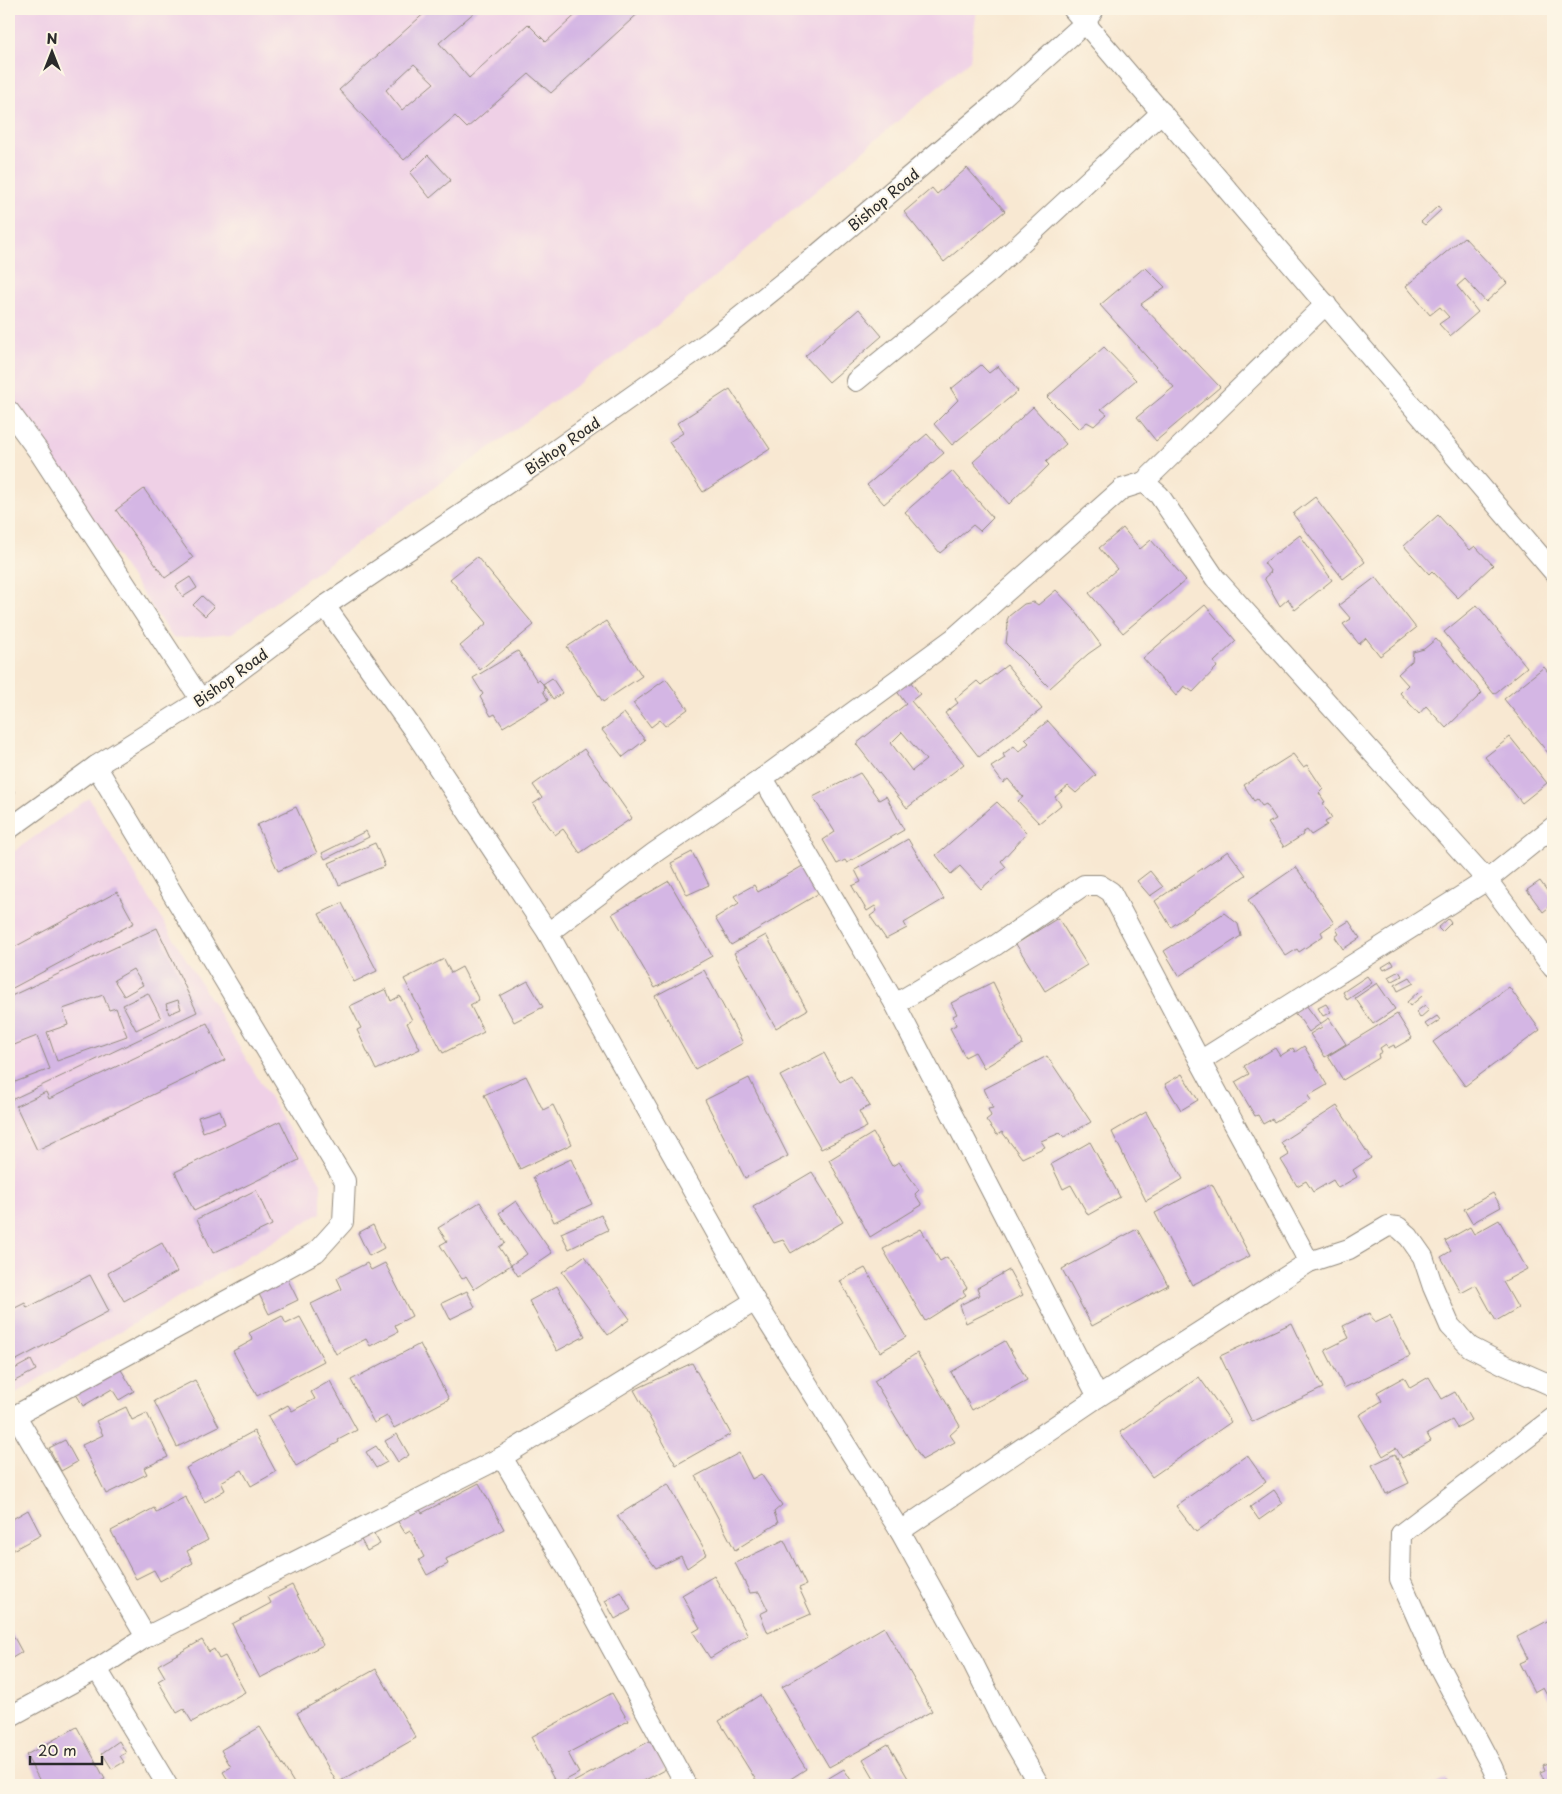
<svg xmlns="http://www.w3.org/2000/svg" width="1562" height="1794" viewBox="0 0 1562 1794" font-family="'Playpen Sans',sans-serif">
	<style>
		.built { fill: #efd0e6 }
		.building { fill: #d4b6e4; fill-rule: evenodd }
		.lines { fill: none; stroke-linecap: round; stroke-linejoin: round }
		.street-casing { stroke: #928a7e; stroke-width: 22 }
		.street { stroke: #fff; stroke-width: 20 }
		.labels { text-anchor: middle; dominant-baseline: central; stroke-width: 4; stroke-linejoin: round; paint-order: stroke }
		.street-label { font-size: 15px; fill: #2b2b2b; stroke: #fcf5e5 }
	</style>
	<rect width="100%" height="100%" fill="#fcf5e5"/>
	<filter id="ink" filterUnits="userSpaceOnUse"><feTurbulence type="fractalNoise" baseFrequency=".02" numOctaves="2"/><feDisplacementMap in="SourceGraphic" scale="10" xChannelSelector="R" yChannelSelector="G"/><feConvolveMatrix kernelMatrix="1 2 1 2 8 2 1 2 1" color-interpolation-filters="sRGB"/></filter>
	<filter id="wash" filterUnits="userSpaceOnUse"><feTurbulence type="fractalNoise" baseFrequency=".0096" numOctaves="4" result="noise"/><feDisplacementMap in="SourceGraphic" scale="20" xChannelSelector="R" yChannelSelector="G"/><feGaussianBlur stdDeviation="1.12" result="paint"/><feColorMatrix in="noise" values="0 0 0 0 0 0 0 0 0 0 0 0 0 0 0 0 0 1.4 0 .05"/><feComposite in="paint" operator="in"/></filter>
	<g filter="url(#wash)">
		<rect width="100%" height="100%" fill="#f8e8d2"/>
		<g class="built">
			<path d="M9 9H977L970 60 642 338 232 633 173 638 9 399Z"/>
			<path d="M89 798 321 1183V1213L9 1397V855Z"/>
		</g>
		<g id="blocks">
			<g class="building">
				<path d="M429 9H478L439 43 469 78 528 24 546 42 582 9H643L551 93 529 74 467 128 455 116 404 160 339 90ZM414 64 434 83 402 110 386 90Z"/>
				<path d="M428 155 451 180 430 198 410 173Z"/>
				<path d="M967 168 1005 211 944 262 904 212 932 188 937 194Z"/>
				<path d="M1438 206 1441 210 1425 225 1421 222Z"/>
				<path d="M1464 237 1507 283 1486 302 1465 279 1457 286 1478 312 1450 336 1439 324 1449 317 1440 307 1430 315 1406 286Z"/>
				<path d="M1145 267 1165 287 1141 304 1220 387 1156 441 1137 417 1174 387 1100 305Z"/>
				<path d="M859 309 882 336 829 382 805 356Z"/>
				<path d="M1104 347 1136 380 1101 409 1107 414 1094 426 1087 422 1079 429 1047 397Z"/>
				<path d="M981 365 989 373 998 366 1018 391 952 445 934 424 958 400 951 389Z"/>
				<path d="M730 389 770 449 703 492 669 442 683 433 677 423Z"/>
				<path d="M1033 407 1066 444 1046 462 1049 465 1009 504 973 462Z"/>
				<path d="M927 434 944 453 884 504 867 485Z"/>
				<path d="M952 471 993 518 980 531 973 525 940 553 905 512Z"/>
				<path d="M144 489 193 558 165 578 116 510Z"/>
				<path d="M1315 497 1365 562 1343 579 1293 514Z"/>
				<path d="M1438 515 1470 550 1475 546 1493 565 1458 598 1432 571 1429 574 1404 546Z"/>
				<path d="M1123 528 1140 549 1151 540 1186 580 1123 633 1089 593 1117 569 1099 548Z"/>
				<path d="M1300 535 1332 580 1295 610 1288 599 1280 606 1264 578 1271 572 1264 563Z"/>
				<path d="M477 557 534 625 480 670 460 646 487 623 450 579Z"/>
				<path d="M190 577 197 588 183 597 176 586Z"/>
				<path d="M1376 577 1416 628 1380 656 1366 638 1359 644 1343 624 1351 619 1339 605Z"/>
				<path d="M1056 590 1073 608 1101 645 1088 654 1050 688 1006 644 1008 625 1007 620 1009 616 1024 604 1034 602 1038 605Z"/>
				<path d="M202 596 214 607 205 616 193 605Z"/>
				<path d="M1205 605 1236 641 1214 662 1217 667 1193 692 1184 686 1176 696 1143 658Z"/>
				<path d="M1477 605 1527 667 1494 694 1444 632Z"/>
				<path d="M606 621 642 676 603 702 567 647Z"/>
				<path d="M1436 639 1482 693 1446 728 1426 706 1419 714 1400 693 1408 685 1398 674 1412 661 1413 652 1424 649Z"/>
				<path d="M518 651 537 681 539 680 543 684 545 689 543 691 548 700 503 727 495 714 491 716 480 697 483 694 473 678Z"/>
				<path d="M1007 665 1042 709 979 757 945 713 958 703 955 699 977 681 981 685Z"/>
				<path d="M1544 667 1553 678V759L1504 699Z"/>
				<path d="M552 678 562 693 553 699 543 684Z"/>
				<path d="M666 679 688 709 665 726 660 720 651 727 633 703Z"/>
				<path d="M910 681 920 694 911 701 964 764 907 808 856 744 906 704 896 690ZM902 732 926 760 912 771 891 743Z"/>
				<path d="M624 713 645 740 623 757 602 730Z"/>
				<path d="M1048 721 1096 775 1076 793 1068 786 1055 797 1061 805 1039 823 1018 801 1023 797 1008 779 1003 783 991 767 1005 758 1003 754 1014 746 1019 752 1029 743 1025 739Z"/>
				<path d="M1510 737 1547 783 1522 803 1485 757Z"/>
				<path d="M584 749 632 818 580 853 563 829 555 835 533 804 542 798 533 785Z"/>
				<path d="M1293 754 1303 767 1307 765 1323 789 1319 793 1325 802 1323 803 1332 818 1325 822 1327 825 1311 835 1307 830 1302 833 1303 835 1284 847 1268 823 1276 819 1266 804 1262 806 1257 799 1254 801 1244 785Z"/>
				<path d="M860 773 879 800 886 796 904 830 847 863 845 860 837 864 823 840 835 832 813 797Z"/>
				<path d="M9 783 15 793 9 797Z"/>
				<path d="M997 802 1027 833 1001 861 1006 867 981 889 960 866 951 874 936 855Z"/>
				<path d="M296 807 317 853 278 871 257 825Z"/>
				<path d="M366 831 369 837 325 859 322 853Z"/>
				<path d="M908 839 944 899 904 923 907 928 886 939 870 916 877 911 875 906 867 911 852 886 861 882 855 870Z"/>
				<path d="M375 843 385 866 339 885 329 863Z"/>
				<path d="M1228 851 1246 875 1171 927 1155 901Z"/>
				<path d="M692 852 709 885 687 895 671 863Z"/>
				<path d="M806 864 823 891 731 945 715 918 739 903 734 896 754 885 758 892Z"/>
				<path d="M1296 867 1334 923 1321 932 1323 936 1299 952 1297 949 1286 956 1248 900Z"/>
				<path d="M1150 871 1163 887 1150 896 1137 881Z"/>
				<path d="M669 881 712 956 655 988 612 914Z"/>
				<path d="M1540 881 1553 899V904L1543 912 1527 890Z"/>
				<path d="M117 892 134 923 9 990V950Z"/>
				<path d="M342 903 377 971 354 982 319 914Z"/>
				<path d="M1224 913 1238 924 1241 936 1179 976 1164 951Z"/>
				<path d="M1058 918 1087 965 1045 991 1016 944Z"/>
				<path d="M1448 919 1451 923 1442 932 1438 928Z"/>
				<path d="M1349 921 1360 938 1343 949 1335 937 1339 934 1336 929Z"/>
				<path d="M157 928 197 1012 9 1101V1067L15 1082 50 1069 37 1036 9 1047V997ZM133 969 143 985 124 996 114 980ZM148 993 161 1018 136 1030 123 1005ZM103 995 109 1010 116 1008 127 1036 57 1061 47 1032 68 1025 63 1009ZM178 1000 181 1009 169 1014 166 1004Z"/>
				<path d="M766 935 807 1010 776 1028 734 953Z"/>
				<path d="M444 959 451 973 462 967 479 1000 470 1005 484 1032 443 1053 404 979Z"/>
				<path d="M1392 961 1394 965 1384 970 1382 967Z"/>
				<path d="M704 970 743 1043 695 1069 655 996Z"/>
				<path d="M1399 971 1402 976 1391 982 1388 977Z"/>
				<path d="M1367 976 1372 983 1347 1000 1343 992Z"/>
				<path d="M1410 977 1414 983 1398 991 1395 985Z"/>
				<path d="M528 981 543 1007 514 1022 500 996Z"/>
				<path d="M993 982 1023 1044 984 1068 975 1052 965 1057 950 1028 956 1025 953 1016 957 1014 951 1003Z"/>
				<path d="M1377 983 1395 1009 1373 1024 1355 998Z"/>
				<path d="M1509 987 1540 1030 1465 1086 1433 1042Z"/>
				<path d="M386 989 391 1001 400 996 412 1020 407 1023 420 1049 376 1070 357 1030 361 1028 350 1006Z"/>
				<path d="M1418 992 1422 996 1410 1006 1407 1002Z"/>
				<path d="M1303 1001 1320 1024 1309 1032 1297 1015 1296 1016 1294 1013Z"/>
				<path d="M1326 1004 1331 1012 1323 1016 1318 1008Z"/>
				<path d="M1425 1005 1429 1010 1420 1018 1416 1012Z"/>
				<path d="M1397 1014 1412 1038 1395 1048 1394 1045 1388 1048 1386 1044 1380 1048 1382 1052 1378 1054 1379 1058 1343 1080 1328 1056Z"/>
				<path d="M1437 1016 1440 1020 1428 1028 1425 1024Z"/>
				<path d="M1329 1018 1346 1044 1325 1057 1310 1034 1322 1027 1320 1024Z"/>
				<path d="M207 1023 225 1060 37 1150 16 1106 46 1092 49 1099Z"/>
				<path d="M1304 1046 1327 1085 1308 1096 1311 1100 1274 1122 1272 1119 1263 1124 1258 1115 1255 1116 1235 1082 1249 1074 1244 1066 1275 1048 1280 1056 1293 1048 1295 1052Z"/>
				<path d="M824 1053 840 1082 851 1076 870 1106 859 1111 867 1127 821 1149 780 1076Z"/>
				<path d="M1047 1056 1091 1122 1064 1137 1060 1133 1041 1141 1045 1147 1022 1158 1002 1132 997 1135 986 1120 991 1116 988 1109 993 1108 984 1089Z"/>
				<path d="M1182 1074 1198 1100 1181 1110 1165 1084Z"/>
				<path d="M526 1076 543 1110 553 1105 572 1144 520 1169 484 1095Z"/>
				<path d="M749 1078 788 1156 745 1178 705 1100Z"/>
				<path d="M1337 1106 1371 1158 1353 1170 1357 1177 1338 1188 1333 1180 1313 1192 1306 1181 1297 1186 1281 1160 1289 1155 1281 1142Z"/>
				<path d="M220 1110 225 1124 203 1132 198 1117Z"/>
				<path d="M1146 1112 1183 1179 1146 1201 1112 1132Z"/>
				<path d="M280 1121 299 1160 194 1211 175 1172Z"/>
				<path d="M873 1133 892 1166 899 1162 919 1190 915 1194 922 1205 870 1237 829 1160Z"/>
				<path d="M1090 1142 1120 1197 1088 1215 1071 1185 1063 1189 1051 1164Z"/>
				<path d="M571 1159 592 1204 554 1222 533 1177Z"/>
				<path d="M812 1172 843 1222 791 1253 783 1240 774 1243 753 1207Z"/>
				<path d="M1212 1184 1250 1256 1192 1285 1155 1213Z"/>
				<path d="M256 1190 272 1225 213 1253 197 1219Z"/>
				<path d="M1493 1193 1501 1207 1472 1223 1464 1209Z"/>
				<path d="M516 1201 552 1253 518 1276 511 1265 527 1254 499 1213Z"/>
				<path d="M480 1202 505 1243 499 1247 511 1265 474 1289 466 1276 462 1279 440 1245 447 1241 438 1228Z"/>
				<path d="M601 1215 608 1230 569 1249 561 1233Z"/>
				<path d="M1499 1220 1527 1269 1503 1282 1518 1308 1496 1321 1476 1285 1461 1293 1441 1257 1451 1251 1445 1241 1470 1227 1474 1234Z"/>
				<path d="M373 1225 384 1248 369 1256 358 1233Z"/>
				<path d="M921 1229 940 1261 947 1257 967 1288 963 1291 966 1295 925 1321 883 1249Z"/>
				<path d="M1137 1229 1168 1285 1092 1326 1062 1269Z"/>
				<path d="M162 1243 177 1272 124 1301 108 1273Z"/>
				<path d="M584 1256 630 1319 608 1335 562 1272Z"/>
				<path d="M367 1263 371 1270 385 1263 412 1316 395 1325 398 1332 370 1346 366 1339 336 1354 311 1304 342 1289 337 1278Z"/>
				<path d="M865 1268 906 1337 880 1352 840 1281Z"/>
				<path d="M1009 1270 1023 1295 966 1323 960 1305 980 1295 977 1288Z"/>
				<path d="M90 1275 109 1311 9 1364V1311L25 1303 27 1308Z"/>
				<path d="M287 1278 298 1300 269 1314 258 1292Z"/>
				<path d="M557 1286 585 1336 557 1351 529 1301Z"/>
				<path d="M467 1291 475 1307 450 1319 442 1303Z"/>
				<path d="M1370 1313 1375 1323 1390 1316 1410 1356 1344 1388 1325 1350 1349 1338 1343 1326Z"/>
				<path d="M282 1316 286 1324 300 1317 324 1361 257 1396 233 1351 253 1340 249 1333Z"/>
				<path d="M1292 1323 1323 1388 1252 1422 1220 1356Z"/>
				<path d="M1005 1341 1027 1380 972 1410 951 1372Z"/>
				<path d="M420 1344 449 1399 394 1428 387 1416 374 1423 351 1380Z"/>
				<path d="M917 1353 960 1426 950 1435 955 1442 922 1460 874 1381Z"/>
				<path d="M31 1360 36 1370 9 1384V1372Z"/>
				<path d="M692 1363 731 1434 676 1465 634 1390Z"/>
				<path d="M120 1368 134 1391 119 1400 112 1389 83 1406 76 1394Z"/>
				<path d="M1199 1377 1231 1422 1152 1477 1120 1432Z"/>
				<path d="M1404 1377 1410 1388 1429 1377 1442 1399 1455 1392 1471 1420 1457 1428 1452 1420 1427 1434 1431 1441 1402 1458 1396 1448 1383 1456 1359 1415 1382 1401 1377 1392Z"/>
				<path d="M195 1380 219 1426 177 1447 154 1401Z"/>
				<path d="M330 1381 357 1430 338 1440 339 1442 296 1466 268 1416 288 1405 292 1411 315 1399 311 1392Z"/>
				<path d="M126 1407 132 1420 147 1413 168 1457 144 1468 147 1474 106 1494 82 1445 103 1435 96 1421Z"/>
				<path d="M254 1431 276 1472 251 1486 242 1470 221 1482 225 1490 205 1502 186 1468Z"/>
				<path d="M397 1434 409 1455 398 1462 385 1441Z"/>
				<path d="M65 1440 77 1462 61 1471 49 1448Z"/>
				<path d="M376 1446 387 1462 376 1468 366 1452Z"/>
				<path d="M739 1453 752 1479 761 1474 782 1505 774 1512 778 1523 735 1550 696 1476Z"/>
				<path d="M1395 1454 1409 1483 1386 1494 1372 1465Z"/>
				<path d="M1247 1455 1266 1482 1196 1532 1176 1506Z"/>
				<path d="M479 1483 504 1529 446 1559 448 1564 427 1575 419 1560 424 1557 410 1530 405 1533 397 1520 419 1508 422 1513Z"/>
				<path d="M668 1484 707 1554 687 1568 681 1556 656 1568 617 1516Z"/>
				<path d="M1274 1490 1283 1503 1259 1520 1250 1507Z"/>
				<path d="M185 1496 208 1540 187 1551 193 1563 160 1581 154 1570 136 1579 111 1531 154 1508 156 1512Z"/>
				<path d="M28 1510 41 1535 9 1552V1521Z"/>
				<path d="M373 1532 380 1544 367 1551 360 1538Z"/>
				<path d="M784 1540 806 1585 799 1588 811 1614 768 1633 760 1614 768 1610 759 1592 750 1593 735 1563Z"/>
				<path d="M714 1576 748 1635 710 1658 693 1632 700 1628 682 1595Z"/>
				<path d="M292 1585 323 1645 260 1678 232 1624 271 1603 268 1597Z"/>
				<path d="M621 1592 631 1610 615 1619 605 1601Z"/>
				<path d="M1553 1618V1698L1550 1700 1543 1687 1534 1692 1519 1663 1528 1659 1517 1637Z"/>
				<path d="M884 1627 932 1711 829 1767 782 1687Z"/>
				<path d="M9 1628 22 1652 9 1660Z"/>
				<path d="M202 1640 209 1652 214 1649 219 1659 225 1656 245 1692 192 1722 184 1709 177 1713 158 1681 165 1677 158 1665Z"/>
				<path d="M376 1669 416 1738 337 1783 297 1713Z"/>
				<path d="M612 1693 628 1721 568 1753 579 1773 557 1785 531 1737Z"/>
				<path d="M760 1695 806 1769 781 1785H759L719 1721Z"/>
				<path d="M77 1727 105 1779 93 1785H42L26 1755Z"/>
				<path d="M260 1727 295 1785H231L223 1772 231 1767 221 1750Z"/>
				<path d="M119 1741 126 1753 120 1756 124 1762 112 1769 102 1753Z"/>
				<path d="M650 1741 666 1769 636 1785H568Z"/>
				<path d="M888 1744 912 1785H878L863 1759Z"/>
				<path d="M1553 1760V1785H1547L1540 1772 1545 1770 1543 1765Z"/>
				<path d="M844 1769 854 1785H817Z"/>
				<path d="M1446 1779 1449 1785H1434Z"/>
			</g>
		</g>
	</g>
	<g filter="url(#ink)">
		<use href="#blocks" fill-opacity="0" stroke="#928a7e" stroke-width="1"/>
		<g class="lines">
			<g class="street-casing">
				<g id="street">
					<path d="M1073 9 1553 571"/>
					<path d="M856 381 992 270 1162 112"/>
					<path d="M9 411 39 452 201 700"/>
					<path d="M1144 482 1326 304"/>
					<path d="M325 606 412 728 548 933 755 1301 900 1531 973 1663 1001 1719 1039 1785"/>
					<path d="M763 778 895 1004 1098 1397"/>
					<path d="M9 829 96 766 201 700 325 606 539 462 710 341 812 259 997 102 1085 23 1094 9"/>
					<path d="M548 933 654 853 763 778 954 638 1122 489 1144 482 1159 495 1215 578 1487 880 1553 968"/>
					<path d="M895 1004 996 945 1084 885H1100L1111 892 1200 1061 1309 1262"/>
					<path d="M1200 1061 1487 880 1553 827"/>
					<path d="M16 1416 146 1637"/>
					<path d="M9 1419 316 1252 343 1222 345 1181 96 766"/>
					<path d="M502 1457 584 1597 686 1785"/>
					<path d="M900 1531 1098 1397 1309 1262 1349 1249 1388 1226 1398 1227 1409 1237 1423 1257 1433 1287 1450 1326 1470 1347 1505 1365 1553 1386"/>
					<path d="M97 1669 167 1785"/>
					<path d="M9 1717 97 1669 146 1637 502 1457 755 1301"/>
					<path d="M1500 1785 1492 1767 1438 1665 1400 1579 1401 1534 1553 1418"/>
				</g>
			</g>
			<use href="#street" class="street"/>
		</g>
	</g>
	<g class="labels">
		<g class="street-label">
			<text transform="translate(883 199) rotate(-40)">Bishop Road</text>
			<text transform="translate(562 445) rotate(-35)">Bishop Road</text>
			<text transform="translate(230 677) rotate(-36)">Bishop Road</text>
		</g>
	</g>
	<rect width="1562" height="1794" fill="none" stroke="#fcf5e5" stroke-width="30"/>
	<g transform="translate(52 52)" stroke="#fcf5e5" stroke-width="4" paint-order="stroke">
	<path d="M0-4L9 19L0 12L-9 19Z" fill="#2b2b2b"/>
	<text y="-8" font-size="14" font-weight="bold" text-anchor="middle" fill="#2b2b2b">N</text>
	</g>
	<path d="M30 1756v8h72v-8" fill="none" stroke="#2b2b2b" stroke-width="2.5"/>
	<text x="38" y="1756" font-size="15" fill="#2b2b2b" stroke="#fcf5e5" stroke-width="4" paint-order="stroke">20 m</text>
</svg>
